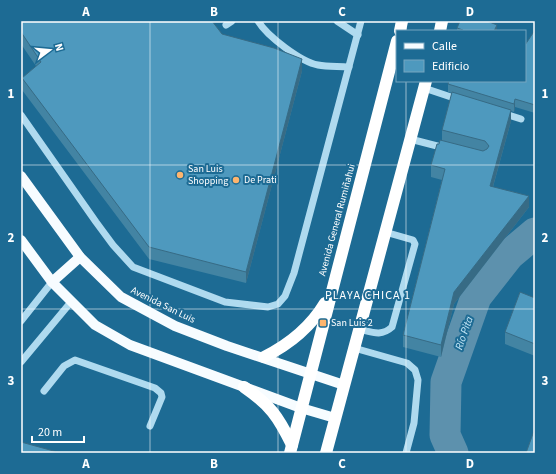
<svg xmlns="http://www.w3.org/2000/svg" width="556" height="474" viewBox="0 0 556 474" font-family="'Source Sans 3',sans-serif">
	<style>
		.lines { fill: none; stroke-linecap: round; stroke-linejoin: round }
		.river { stroke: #5d91ad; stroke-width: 31 }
		.minor { stroke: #afdaef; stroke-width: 7 }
		.major { stroke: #f7fcff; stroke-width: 10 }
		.highway { stroke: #fff; stroke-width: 12 }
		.wall { fill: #4384a3 }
		.shaded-wall { fill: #376b85 }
		.building { fill: #4e99be; stroke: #376b85 }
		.grid { fill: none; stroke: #fff; stroke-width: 1; stroke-opacity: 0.55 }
		.poi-dot { fill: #feb56e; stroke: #1d6b94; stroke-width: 1.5 }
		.labels { text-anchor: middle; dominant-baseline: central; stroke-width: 4; stroke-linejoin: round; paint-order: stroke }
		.poi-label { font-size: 10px; fill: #fff; stroke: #1d6b94; text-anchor: start }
		.street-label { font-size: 10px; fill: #fff; stroke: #1d6b94 }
		.water-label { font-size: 11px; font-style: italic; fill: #c5e7f7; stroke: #1d6b94 }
		.quarter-label { font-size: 12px; letter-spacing: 1px; fill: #fff; stroke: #1d6b94 }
		.neatline { fill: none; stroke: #fff; stroke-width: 1.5 }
		.grid-label { font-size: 13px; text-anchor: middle; font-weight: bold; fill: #fff }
	</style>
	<rect width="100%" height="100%" fill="#1d6b94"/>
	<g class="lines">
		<path class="river" d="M453 453 445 435 446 382 476 297 509 255 535 233"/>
		<g class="minor">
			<path d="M258 21C267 36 301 62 318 65 328 67 339 66 349 67"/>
			<path d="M337 21 358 35"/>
			<path d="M226 25 232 21"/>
			<path d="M424 88 460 100"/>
			<path d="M502 113 521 119"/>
			<path d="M21 115 96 222 113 245 133 267 225 302 268 307 278 304 285 296 294 273 361 21"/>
			<path d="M410 139 445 148"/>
			<path d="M21 321 52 282"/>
			<path d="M359 329C372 332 381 337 392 327L415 244 413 240 385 232"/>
			<path d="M354 348 407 363 415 370 418 380 414 423 406 453"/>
			<path d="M21 362 71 302"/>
			<path d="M44 391 64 366 75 360 155 388 161 393 162 397 150 426"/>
		</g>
		<g class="major">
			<path d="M21 176 80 257 121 297 175 326 227 346 344 385"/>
			<path d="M21 240 52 282 95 325 130 345 301 408 335 418"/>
			<path d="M52 282 80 257"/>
		</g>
		<g class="highway">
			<path d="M400 31 402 21"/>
			<path d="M440 31 442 21"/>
			<path d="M264 357C290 344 310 328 325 303"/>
			<path d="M244 387C270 405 278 416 292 445"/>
			<path d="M290 453 397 41"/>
			<path d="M326 453 426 81"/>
		</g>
	</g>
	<g class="wall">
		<path d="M21 21 222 34 302 71 246 283 149 259 22 90V78L36 66 21 44Z"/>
		<path d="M457 28 497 31H457Z"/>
		<path d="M535 30V113L515 107 514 112 511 111V121L493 187 529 207 454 304 441 357 403 347V335L442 180 431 177V165L439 144 442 141V130L452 93 448 92V84L525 81Z"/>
		<path d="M535 298V356L505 344V332Z"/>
	</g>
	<g class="shaded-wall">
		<path d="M497 25V31H494Z"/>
		<path d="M302 59V71L246 283V272Z"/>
		<path d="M515 99V107L514 112V104Z"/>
		<path d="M511 110V121L490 197V186Z"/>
		<path d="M529 196V207L454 304 441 357V345L454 292Z"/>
	</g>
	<g class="building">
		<path d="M21 21H212L222 34 274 48 302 59 246 272 149 247 22 78 41 62 21 32Z"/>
		<path d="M460 21H487L497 25 494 31H463V30L457 28Z"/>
		<path d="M535 30V105L515 99 514 104 448 84 449 81H525V45Z"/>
		<path d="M452 92 511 110 490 186 529 196 454 292 441 345 403 335 445 169 431 165 437 144H439L440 140 483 151 487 149 489 146 485 141 442 130Z"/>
		<path d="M520 292 535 298V344L505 332Z"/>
		<path d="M535 428V453H526Z"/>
		<path d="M21 442 61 453H21Z"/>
	</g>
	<path class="grid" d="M150 21V453M278 21V453M406 21V31M406 81V453M21 165H535M21 309H535"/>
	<g class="poi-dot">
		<circle cx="180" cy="175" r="4"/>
		<circle cx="236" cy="180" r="4"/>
		<rect x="319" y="319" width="8" height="8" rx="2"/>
	</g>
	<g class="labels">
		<g class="poi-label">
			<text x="188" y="169">San Luis<tspan x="188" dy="12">Shopping</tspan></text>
			<text x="244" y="180">De Prati</text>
			<text x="331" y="323">San Luis 2</text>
		</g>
		<g class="street-label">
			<text transform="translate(337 220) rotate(-75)">Avenida General Rumiñahui</text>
			<text transform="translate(163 305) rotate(26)">Avenida San Luis</text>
		</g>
		<g class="water-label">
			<text transform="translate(464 333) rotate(-71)">Río Pita</text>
		</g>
		<g class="quarter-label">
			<text x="368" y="295">PLAYA CHICA 1</text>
		</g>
	</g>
	<rect width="556" height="474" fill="none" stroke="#1d6b94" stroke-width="44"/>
	<rect x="396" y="30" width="130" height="52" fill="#1d6b94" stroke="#77a6bf"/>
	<rect x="404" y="43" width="20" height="6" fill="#f7fcff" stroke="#77a6bf"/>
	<text x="432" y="50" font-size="12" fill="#ffffff">Calle</text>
	<rect x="404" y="60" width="20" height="12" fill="#4e99be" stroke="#77a6bf"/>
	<text x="432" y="70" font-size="12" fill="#ffffff">Edificio</text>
	<g transform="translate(50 50) rotate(74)" stroke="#1d6b94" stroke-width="3" paint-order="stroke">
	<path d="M0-3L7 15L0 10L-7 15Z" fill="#ffffff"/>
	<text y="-6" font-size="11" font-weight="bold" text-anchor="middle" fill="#ffffff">N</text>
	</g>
	<path d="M32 436v6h52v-6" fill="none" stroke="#ffffff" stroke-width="2"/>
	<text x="38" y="436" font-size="12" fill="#ffffff" stroke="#1d6b94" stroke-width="3" paint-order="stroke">20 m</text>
	<rect x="22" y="22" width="512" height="430" class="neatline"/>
	<g class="grid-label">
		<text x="86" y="16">A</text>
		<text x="214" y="16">B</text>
		<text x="342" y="16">C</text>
		<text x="470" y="16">D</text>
		<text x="11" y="98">1</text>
		<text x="545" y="98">1</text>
		<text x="11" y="242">2</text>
		<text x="545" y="242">2</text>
		<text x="11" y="385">3</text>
		<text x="545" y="385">3</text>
		<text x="86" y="468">A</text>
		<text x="214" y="468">B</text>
		<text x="342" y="468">C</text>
		<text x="470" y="468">D</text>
	</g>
</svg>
